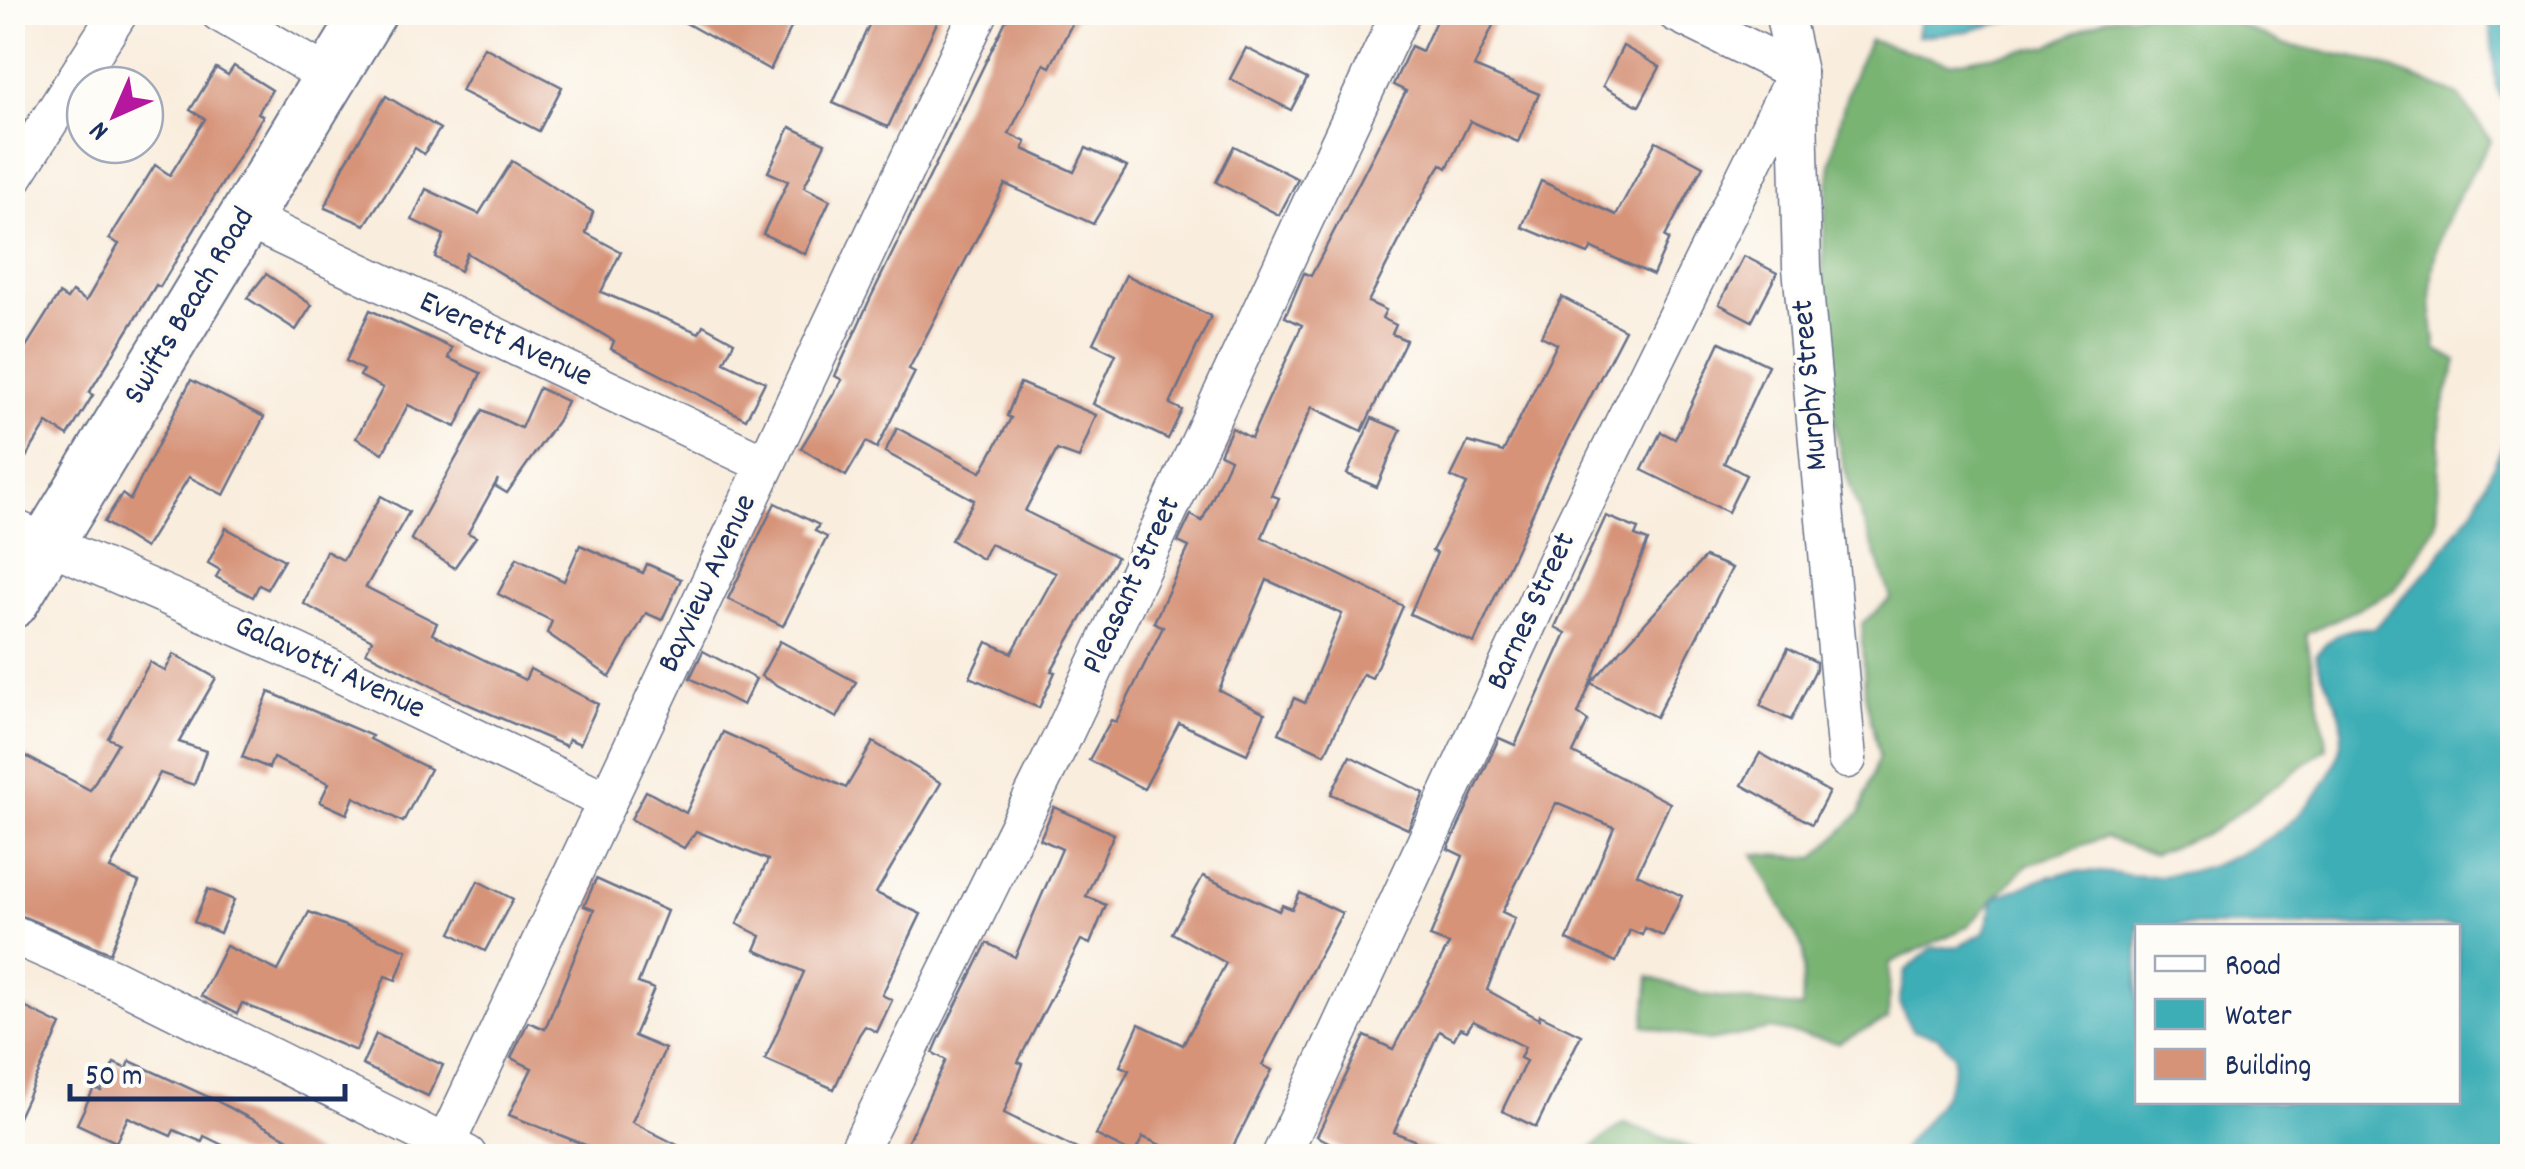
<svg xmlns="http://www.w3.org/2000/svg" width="2525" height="1169" viewBox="0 0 2525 1169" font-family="Dekko,sans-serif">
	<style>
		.forest { fill: #79b473; stroke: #4a7268; stroke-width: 2.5 }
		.water { fill: #3daeb6; stroke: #2c6e8a; stroke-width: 2.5; fill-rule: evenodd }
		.building { fill: #d69378 }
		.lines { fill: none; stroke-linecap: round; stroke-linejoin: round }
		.street-casing { stroke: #69728a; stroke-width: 41 }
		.secondary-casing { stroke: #69728a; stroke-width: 56 }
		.street { stroke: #fff; stroke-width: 38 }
		.secondary { stroke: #fff; stroke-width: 52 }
		.labels { text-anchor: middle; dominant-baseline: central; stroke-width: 8; stroke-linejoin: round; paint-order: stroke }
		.street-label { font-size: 32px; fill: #1b2f5e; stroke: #fdfcf7 }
	</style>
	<rect width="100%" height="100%" fill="#fdfcf7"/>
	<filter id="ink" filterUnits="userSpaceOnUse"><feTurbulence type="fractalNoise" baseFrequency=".01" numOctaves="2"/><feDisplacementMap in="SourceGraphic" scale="20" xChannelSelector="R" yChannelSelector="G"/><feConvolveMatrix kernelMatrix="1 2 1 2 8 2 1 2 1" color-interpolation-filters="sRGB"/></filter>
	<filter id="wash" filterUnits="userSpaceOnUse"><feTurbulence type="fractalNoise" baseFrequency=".0048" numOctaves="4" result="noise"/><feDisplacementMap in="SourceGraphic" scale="40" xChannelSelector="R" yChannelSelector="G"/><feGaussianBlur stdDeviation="2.25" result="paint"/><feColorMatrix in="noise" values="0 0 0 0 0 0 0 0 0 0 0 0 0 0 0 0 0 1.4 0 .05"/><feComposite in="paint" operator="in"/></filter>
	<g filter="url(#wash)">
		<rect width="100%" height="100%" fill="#f9eddd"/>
		<g class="forest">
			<path d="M2151 12 2213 13 2282 44 2373 61 2458 95 2491 141C2442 223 2421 250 2436 349L2457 361 2441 413 2436 525 2394 591 2306 634 2327 748 2213 831 2153 855 2105 837 2027 865 1967 927 1890 963 1888 1019 1838 1043 1771 1029 1709 1041 1644 1026 1649 977 1704 995 1802 1008 1804 951 1754 854 1815 858 1860 813 1879 756 1865 694 1862 623 1891 599C1876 548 1851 500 1839 447 1815 330 1812 146 1870 40L1949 63 2048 46 2106 18Z"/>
			<path d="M1624 1123 1713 1156H1596L1590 1149Z"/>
		</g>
		<g class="water">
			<path d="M1921 13V12L2042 13 1968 31 1917 36Z"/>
			<path d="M2489 13H2512V117L2496 87Z"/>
			<path d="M2512 425V1156H1899C1919 1120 1956 1100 1954 1055L1937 1036 1912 1031 1899 1003 1905 971 1932 948 1959 946 1984 933 1995 897C2016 890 2038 879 2059 874 2088 867 2115 875 2143 876 2221 879 2335 818 2342 733 2345 706 2320 681 2316 655 2334 633 2346 627 2375 628L2433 564 2474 508ZM2138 926H2458V1102H2138Z"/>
		</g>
		<g id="blocks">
			<g class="building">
				<path d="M666 12H799L770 70Z"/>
				<path d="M875 12H942L888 127 833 103Z"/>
				<path d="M1010 12H1078L1050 67 1044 64 1009 134 1026 142 1023 149 1074 172 1086 148 1127 167 1093 224 1005 184 909 369 915 372 877 448 866 442 846 476 801 448 842 380 835 376 870 299Z"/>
				<path d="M1440 12H1499L1474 67 1539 94 1518 142 1470 121 1447 168 1441 164 1428 185 1368 302 1386 310 1382 318 1396 325 1392 334 1406 340 1362 431 1312 407 1271 495 1279 498 1262 537 1403 606 1372 678 1363 674 1325 754 1279 733 1294 698 1305 703 1342 614 1267 580 1219 690 1265 713 1247 754 1179 723 1144 789 1089 760 1111 720 1116 722 1163 627 1154 622 1189 547 1178 542 1191 515 1202 521 1230 459 1220 454 1232 428 1251 438 1302 325 1285 317 1304 273 1311 276 1406 91 1393 85 1411 46 1422 51Z"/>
				<path d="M1623 46 1660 67 1639 106 1603 86Z"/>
				<path d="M484 47 562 87 539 131 461 91Z"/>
				<path d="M1246 48 1307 79 1291 110 1230 79Z"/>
				<path d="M234 66 272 90 258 113 263 116 160 287 156 285 89 393 93 395 68 436 47 423 12 480V369L59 294 67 299 72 292 86 301 119 244 109 239 155 165 170 175 205 119 190 110 216 68 228 75Z"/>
				<path d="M386 96 440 129 424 154 415 148 365 225 325 208 344 165Z"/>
				<path d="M790 127 825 143 804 187 830 200 805 254 763 234 788 181 768 172Z"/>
				<path d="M1656 141 1703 166 1665 237 1669 239 1653 275 1592 248 1588 254 1522 227 1541 181 1616 215Z"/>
				<path d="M1234 146 1298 179 1279 215 1216 182Z"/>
				<path d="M512 161 593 212 586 233 621 252 601 292 699 333 703 325 734 342 724 362 765 382 746 419 611 349 614 341 467 253 460 271 435 257 444 235 412 220 426 189 479 214Z"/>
				<path d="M1744 256 1777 273 1752 321 1719 304Z"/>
				<path d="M266 274 312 305 296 330 247 298Z"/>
				<path d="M1126 275 1211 316 1170 404 1182 410 1168 439 1093 404 1116 354 1093 343Z"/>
				<path d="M1562 297 1625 330 1550 475 1474 643 1410 614 1437 553 1432 551 1467 484 1451 477 1468 442 1503 452 1557 344 1541 336Z"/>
				<path d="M370 310 452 348 448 358 481 373 456 427 408 405 383 453 356 438 383 388 360 376 363 370 346 361Z"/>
				<path d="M1720 342 1768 365 1724 463 1746 475 1728 512 1642 470 1661 432 1675 439Z"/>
				<path d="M191 380 264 417 224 495 189 477 145 548 104 522 122 494 130 500Z"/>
				<path d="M1020 383 1096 415 1079 458 1057 450 1025 511 1117 557 1051 671 1055 672 1039 708 970 677 987 642 1012 653 1056 573 990 544 982 559 951 540 974 500 885 452 897 428 981 472 1011 418 1007 416Z"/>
				<path d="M539 388 567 401 558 420 507 493 495 486 498 479 468 533 476 537 454 568 411 539 483 410 521 428Z"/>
				<path d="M1372 418 1401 430 1377 487 1347 474Z"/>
				<path d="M381 496 409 512 366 587 437 623 432 634 525 680 530 669 598 704 580 744 569 739 566 746 463 702 366 652 372 640 304 604 326 551 343 560Z"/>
				<path d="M775 503 819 525 815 531 827 537 783 626 728 599Z"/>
				<path d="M1606 516 1638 529 1635 536 1648 541 1578 714 1588 721 1573 753 1670 803 1637 874 1682 896 1663 936 1645 928 1642 935 1630 930 1616 962 1567 940 1614 827 1556 803 1502 912 1515 918 1487 990 1539 1019 1540 1015 1581 1035 1536 1127 1502 1111 1526 1061 1520 1058 1525 1047 1473 1021 1467 1031 1460 1028 1454 1039 1439 1031 1394 1132 1452 1156H1356L1317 1136 1365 1036 1393 1049 1449 944 1430 937 1463 856 1448 849 1499 738 1515 745 1566 633 1555 627Z"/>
				<path d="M226 528 284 560 267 589 259 585 253 597 216 577 220 570 208 563Z"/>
				<path d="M580 545 643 573 647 564 681 579 662 620 646 613 610 677 547 633 552 621 498 594 517 558 564 581Z"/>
				<path d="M1705 557 1732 568 1656 717 1591 683Z"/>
				<path d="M780 641 856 682 837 718 761 676Z"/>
				<path d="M1788 648 1816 662V669L1791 720 1760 706Z"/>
				<path d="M703 651 756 679 743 705 690 678Z"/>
				<path d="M174 654 216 678 179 742 206 751 194 785 160 773 110 869 139 882 110 953 12 912V749L90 790 118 743 108 738 150 662 165 671Z"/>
				<path d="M269 692 372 736 370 739 430 769 403 822 354 797 347 814 320 802 329 783 273 758 269 768 242 757Z"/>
				<path d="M723 732 846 788 873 742 941 783 876 893 921 914 882 995 892 1000 877 1032 865 1026 859 1035 834 1089 765 1059 804 972 755 950 761 936 737 924 768 860 696 831 684 848 631 819 646 791 686 813Z"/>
				<path d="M1760 753 1829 792 1812 824 1742 785Z"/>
				<path d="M1350 756 1424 793 1408 829 1331 794Z"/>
				<path d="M1054 807 1114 834 1086 896 1106 905 1090 944 1081 940 1018 1062 1023 1064 1004 1113 1091 1156H901L946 1060 933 1053 939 1039 987 943 1015 957 1062 849 1040 839Z"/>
				<path d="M1203 876 1279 911 1282 905 1292 909 1300 893 1342 913 1262 1065 1272 1070 1228 1156H1184L1143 1137 1134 1154 1096 1135 1129 1070 1120 1066 1139 1024 1183 1045 1226 963 1172 933Z"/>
				<path d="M596 879 667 911 638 983 654 989 634 1036 665 1049 632 1122 699 1156H613L509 1115 532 1068 511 1058 528 1022 545 1029 594 910 584 906Z"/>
				<path d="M478 881 513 899 485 951 451 933Z"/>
				<path d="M208 889 234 900 220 933 194 922Z"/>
				<path d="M309 912 407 950 396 980 385 976 356 1051 242 1003 237 1014 201 996 226 946 278 971Z"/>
				<path d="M12 1001 61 1025 12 1130Z"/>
				<path d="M376 1034 443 1065 428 1096 362 1065Z"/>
				<path d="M130 1061 213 1099 321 1156H245L204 1136 202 1142 174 1130 171 1136 128 1117 116 1142 77 1124 94 1088 101 1091 114 1063 127 1069Z"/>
			</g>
		</g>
	</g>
	<g filter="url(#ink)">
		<use href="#blocks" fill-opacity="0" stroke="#69728a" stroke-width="2.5"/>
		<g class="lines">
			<g class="street-casing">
				<g id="street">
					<path d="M219 12 330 77"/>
					<path d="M1675 12 1797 72"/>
					<path d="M1784 12 1797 72 1802 267 1847 759"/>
					<path d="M12 179 119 12"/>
					<path d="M245 218 765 464"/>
					<path d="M12 528 296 652 607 801"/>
					<path d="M12 934 116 980 467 1155"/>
					<path d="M440 1156 979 12"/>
					<path d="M856 1156 1061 740 1401 12"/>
					<path d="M1281 1156 1562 549 1797 72"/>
				</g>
			</g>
			<g class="secondary-casing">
				<path id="secondary" d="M12 602 370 12"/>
			</g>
			<use href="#street" class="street"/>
			<use href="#secondary" class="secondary"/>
		</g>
	</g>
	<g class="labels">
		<g class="street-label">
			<text transform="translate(191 307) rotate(-59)">Swifts Beach Road</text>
			<text transform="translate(505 341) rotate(25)">Everett Avenue</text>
			<text transform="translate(1812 385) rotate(-95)">Murphy Street</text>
			<text transform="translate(709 584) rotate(-65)">Bayview Avenue</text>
			<text transform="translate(1133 586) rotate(-65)">Pleasant Street</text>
			<text transform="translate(1533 612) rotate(-65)">Barnes Street</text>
			<text transform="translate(329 669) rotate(25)">Galavotti Avenue</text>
		</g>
	</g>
	<rect width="2525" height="1169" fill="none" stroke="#fdfcf7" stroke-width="50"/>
	<rect x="2135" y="924" width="325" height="180" fill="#fdfcf7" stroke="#a3aaba" stroke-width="2.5"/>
	<rect x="2155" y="956" width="50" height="15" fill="#ffffff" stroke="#a3aaba" stroke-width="2.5"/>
	<text x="2225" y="974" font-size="30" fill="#1b2f5e">Road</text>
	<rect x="2155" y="999" width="50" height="30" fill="#3daeb6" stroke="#a3aaba" stroke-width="2.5"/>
	<text x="2225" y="1024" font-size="30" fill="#1b2f5e">Water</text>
	<rect x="2155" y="1049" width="50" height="30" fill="#d69378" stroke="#a3aaba" stroke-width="2.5"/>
	<text x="2225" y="1074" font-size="30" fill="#1b2f5e">Building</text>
	<g transform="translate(115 115) rotate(225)"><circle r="48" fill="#fdfcf7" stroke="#a3aaba" stroke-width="2.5"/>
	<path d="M0-8L18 38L0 25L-18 38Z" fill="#b5179e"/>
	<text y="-15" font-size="28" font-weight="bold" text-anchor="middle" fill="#1b2f5e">N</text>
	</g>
	<path d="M70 1084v15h275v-15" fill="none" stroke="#1b2f5e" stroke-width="5"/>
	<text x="85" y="1084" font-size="30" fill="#1b2f5e" stroke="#fdfcf7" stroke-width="8" paint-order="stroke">50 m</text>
</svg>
